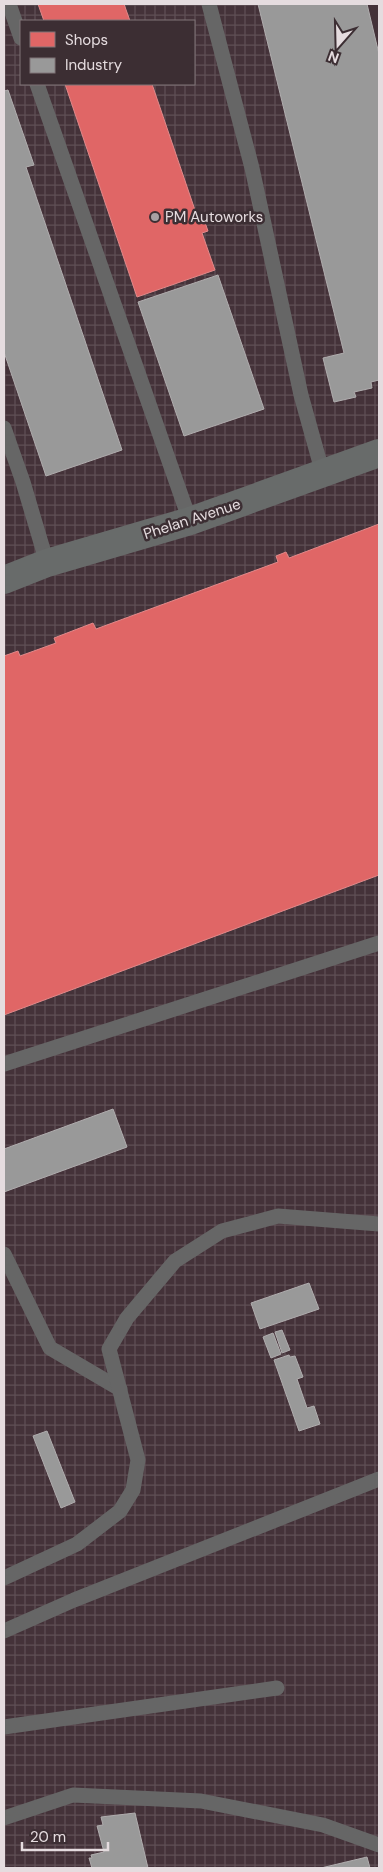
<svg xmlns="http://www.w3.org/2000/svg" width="383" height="1872" font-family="'DM Sans',sans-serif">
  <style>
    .built { fill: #443239 }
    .industrial { fill: url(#industrial-grid); fill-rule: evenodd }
    .shops { fill: #e06666; stroke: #e2898a }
    .industry { fill: #999; stroke: #b0adae }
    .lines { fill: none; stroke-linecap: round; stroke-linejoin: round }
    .lane { stroke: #666; stroke-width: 15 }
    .secondary { stroke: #686b6a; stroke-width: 28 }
    .poi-dot { fill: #a8a0a3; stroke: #3c2e33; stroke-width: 2 }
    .labels { text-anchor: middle; stroke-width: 5; stroke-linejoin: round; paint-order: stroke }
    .poi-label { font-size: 15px; fill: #e5dcdf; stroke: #3c2e33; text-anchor: start }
    .street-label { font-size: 15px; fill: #e5dcdf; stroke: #3c2e33 }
  </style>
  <defs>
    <pattern id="industrial-grid" width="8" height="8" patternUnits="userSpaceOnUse" patternTransform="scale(1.25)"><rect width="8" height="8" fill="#443239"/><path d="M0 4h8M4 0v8" fill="none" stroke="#5f4f55"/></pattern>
  </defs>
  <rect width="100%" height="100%" fill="#383234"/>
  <polygon class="built" points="367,4 379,4 379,54"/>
  <path class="industrial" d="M4,4H367L379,54V1868H4ZM21,21H194V84H21Z"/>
  <g class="shops">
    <polygon points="38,4 124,4 130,21 44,21"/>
    <polygon points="65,84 152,84 197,216 202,214 208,231 202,233 215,270 137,297"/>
    <polygon points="379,524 379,875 4,1015 4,656 18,651 20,656 56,643 54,638 93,623 96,629 278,562 276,556 286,552 289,558"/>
  </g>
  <g class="industry">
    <polygon points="258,4 367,4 379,54 379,380 371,382 372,388 354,392 356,397 334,402 323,358 344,353"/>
    <polygon points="8,90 34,165 26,167 122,450 46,476 4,352 4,91"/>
    <polygon points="218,275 264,409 184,436 138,302"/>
    <polygon points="113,1109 127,1147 4,1192 4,1149"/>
    <polygon points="309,1283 319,1309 260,1329 251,1303"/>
    <polygon points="282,1330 290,1350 282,1353 275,1332"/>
    <polygon points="273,1333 281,1354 271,1358 263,1337"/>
    <polygon points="289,1355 290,1357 295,1356 303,1377 297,1379 307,1408 314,1406 320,1424 299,1431 274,1360"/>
    <polygon points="47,1431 75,1502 61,1508 33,1436"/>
    <polygon points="135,1813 148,1868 92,1868 89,1858 92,1858 91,1855 104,1852 97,1826 103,1825 101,1817"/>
    <polygon points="367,1857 370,1868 321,1868"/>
  </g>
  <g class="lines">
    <g class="lane">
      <polyline points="9,4 21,38"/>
      <polyline points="209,4 252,168 301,395 323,474"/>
      <polyline points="37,84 190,521"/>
      <polyline points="4,428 23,482 47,563"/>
      <polyline points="4,1064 379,943"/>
      <polyline points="4,1254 50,1348 120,1389"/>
      <polyline points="4,1578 77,1544 120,1511 133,1490 138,1460 109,1349 127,1318 175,1261 222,1231 278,1216 379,1224"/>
      <polyline points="4,1631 74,1600 379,1479"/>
      <polyline points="4,1727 277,1688"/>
      <polyline points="4,1818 73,1795 201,1801 323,1825 379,1845"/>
    </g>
    <polyline class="secondary" points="4,580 47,563 190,521 379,453"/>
  </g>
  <circle class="poi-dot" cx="155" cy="217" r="5"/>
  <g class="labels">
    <g class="poi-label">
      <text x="165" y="222">PM Autoworks</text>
    </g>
    <g class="street-label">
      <text transform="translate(192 519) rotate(-18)" y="5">Phelan Avenue</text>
    </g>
  </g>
  <rect width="383" height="1872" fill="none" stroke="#e5dcdf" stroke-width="10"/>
  <rect x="20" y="20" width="175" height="65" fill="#3c2e33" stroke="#807478"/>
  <rect x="30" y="32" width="25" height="15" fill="#e06666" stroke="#807478"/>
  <text x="65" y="45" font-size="15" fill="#e5dcdf">Shops</text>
  <rect x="30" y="58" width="25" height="15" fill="#999999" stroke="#807478"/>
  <text x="65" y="70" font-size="15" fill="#e5dcdf">Industry</text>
  <g transform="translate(338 45) rotate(200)" stroke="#3c2e33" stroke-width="4" paint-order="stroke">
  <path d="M0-4L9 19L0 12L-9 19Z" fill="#e5dcdf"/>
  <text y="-8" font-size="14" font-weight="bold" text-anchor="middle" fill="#e5dcdf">N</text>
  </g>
  <path d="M22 1842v8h86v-8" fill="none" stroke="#e5dcdf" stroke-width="2.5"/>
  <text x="30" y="1842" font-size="15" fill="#e5dcdf" stroke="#3c2e33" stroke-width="4" paint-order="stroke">20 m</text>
</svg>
